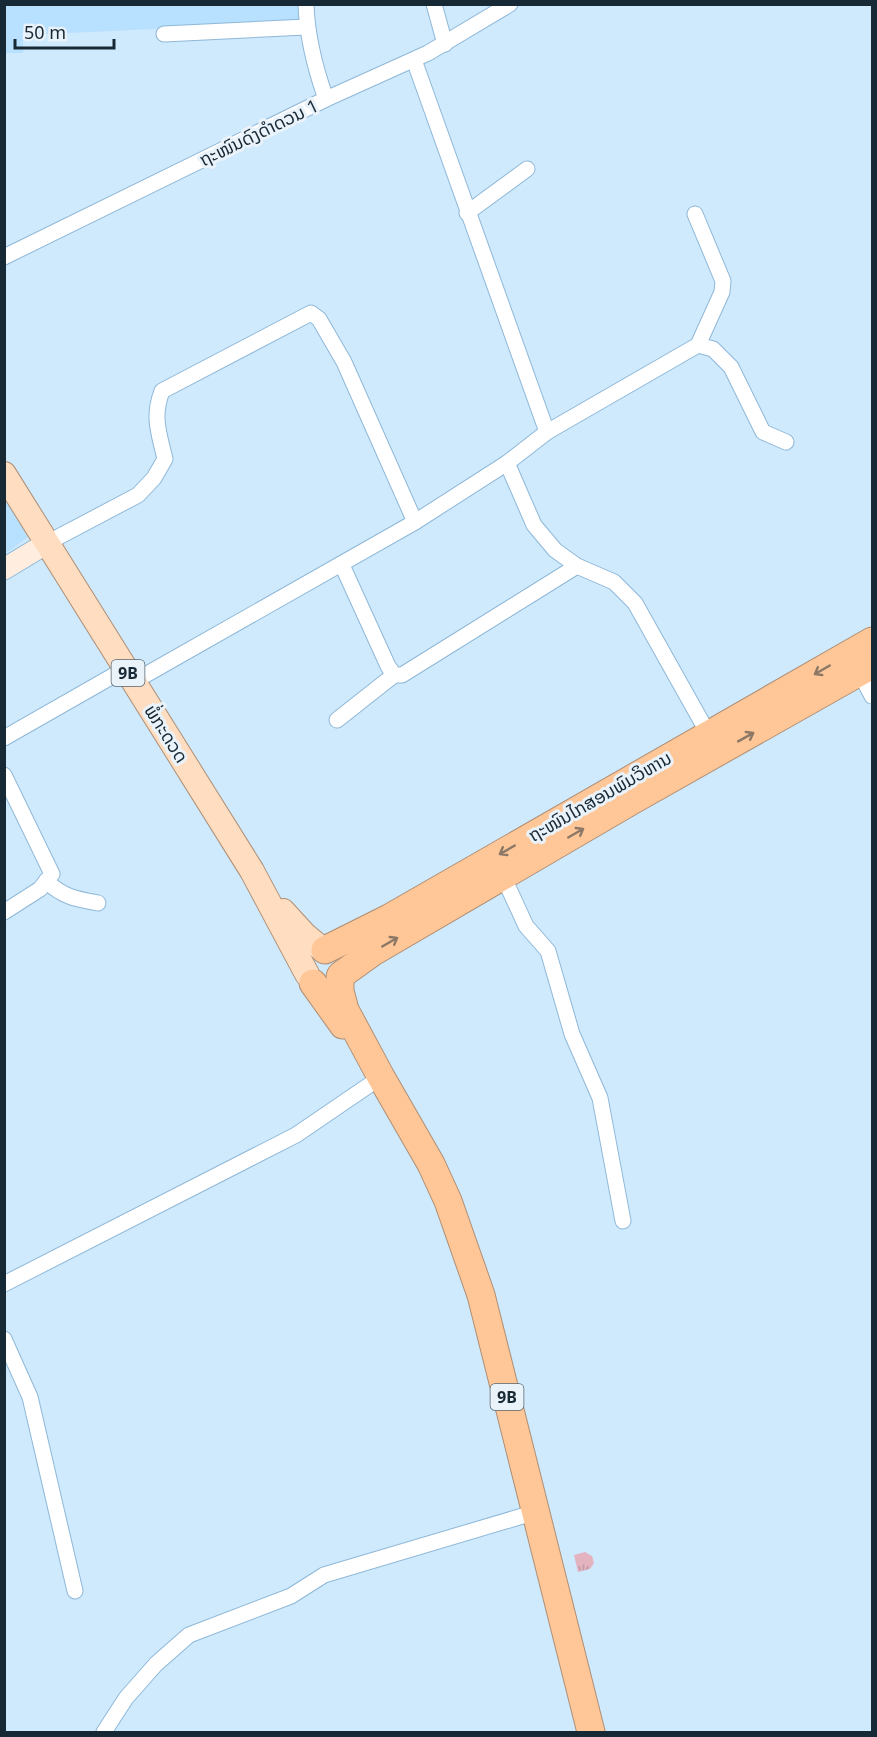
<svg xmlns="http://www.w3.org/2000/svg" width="877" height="1737" font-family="Georgia,'Noto Sans Lao',serif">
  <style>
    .built { fill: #b8e0ff }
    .grass { fill: url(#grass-tufts) }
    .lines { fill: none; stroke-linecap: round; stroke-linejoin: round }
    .street-casing { stroke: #8eb8d8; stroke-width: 17 }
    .secondary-casing { stroke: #8eb8d8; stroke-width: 23 }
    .primary-casing { stroke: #ae8f75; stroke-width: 26 }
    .highway-casing { stroke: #ae8f75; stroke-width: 29 }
    .street { stroke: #fff; stroke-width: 15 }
    .secondary { stroke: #ffeee0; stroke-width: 21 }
    .primary { stroke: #ffddc1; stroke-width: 24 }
    .highway { stroke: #ffc697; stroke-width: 27 }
    .oneway { stroke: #8c7866 }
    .labels { text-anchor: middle; stroke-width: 6; stroke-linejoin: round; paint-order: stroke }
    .shield { fill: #ebf3fa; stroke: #576671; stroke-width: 1.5 }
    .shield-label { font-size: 16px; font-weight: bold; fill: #182936 }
    .street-label { font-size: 18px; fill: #182936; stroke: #ebf3fa }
  </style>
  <defs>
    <pattern id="grass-tufts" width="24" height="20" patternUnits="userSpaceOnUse" patternTransform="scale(1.5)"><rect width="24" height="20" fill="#e3b3c0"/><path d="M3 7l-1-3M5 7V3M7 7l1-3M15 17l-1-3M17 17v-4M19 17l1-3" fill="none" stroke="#c29aa6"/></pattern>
  </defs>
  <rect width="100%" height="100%" fill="#cfe9fd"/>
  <g class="built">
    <polygon points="303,4 302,22 23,35 23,53 5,53 4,5"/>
    <polygon points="4,492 31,535 5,554 4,554"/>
  </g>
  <polygon class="grass" points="585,1552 592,1556 594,1563 590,1569 578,1572 574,1555"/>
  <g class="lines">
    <g class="street-casing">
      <g id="street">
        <path d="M306,4C307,38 315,68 326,99"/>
        <polyline points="434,4 445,44"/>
        <polyline points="164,34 306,27"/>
        <polyline points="414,60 547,432"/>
        <polyline points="467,213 527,169"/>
        <polyline points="4,257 326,99 428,53 510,4"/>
        <polyline points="698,345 713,349 731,367 763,432 786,442"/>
        <polyline points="507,463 534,525 555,550 577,566 614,582 635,603 709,735"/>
        <path d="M47,543L138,495L154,478L165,459C159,433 152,417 162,391L311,313L319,319L344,362L415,522"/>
        <polyline points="342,565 388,666 394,675 402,675 577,566"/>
        <polyline points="860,673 872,696"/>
        <polyline points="133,682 415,522 507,463 547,432 698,345 722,292 723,281 695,214"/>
        <polyline points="337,720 394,675"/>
        <polyline points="4,738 125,669"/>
        <polyline points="4,775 52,874 40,889 4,912"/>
        <polyline points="503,876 526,926 548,951 572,1034 600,1098 623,1221"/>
        <path d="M46,881C63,897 76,899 98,903"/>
        <polyline points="4,1284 296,1135 381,1077"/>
        <polyline points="4,1339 30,1397 75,1591"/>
        <polyline points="104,1732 126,1698 156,1664 189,1635 291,1596 324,1575 536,1512"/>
      </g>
    </g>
    <g class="secondary-casing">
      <polyline id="secondary" points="4,569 47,543"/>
    </g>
    <g class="primary-casing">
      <g id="primary">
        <polyline points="4,474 252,871 307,974"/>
        <polyline points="283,911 305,935 323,950"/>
      </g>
    </g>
    <g class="highway-casing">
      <g id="highway">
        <polyline points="325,950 389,918 872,641"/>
        <polyline points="341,975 373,952 633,800 872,665"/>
        <polyline points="340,977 340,991 345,1010 381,1077 431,1164 448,1201 481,1295 591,1732"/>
        <polyline points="313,983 343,1025"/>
      </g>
    </g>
    <use href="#street" class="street"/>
    <use href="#secondary" class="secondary"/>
    <use href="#primary" class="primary"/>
    <use href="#highway" class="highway"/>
  </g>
  <defs><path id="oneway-shaft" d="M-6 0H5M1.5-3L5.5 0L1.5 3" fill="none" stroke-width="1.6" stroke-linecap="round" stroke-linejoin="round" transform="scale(1.5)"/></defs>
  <g class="oneway">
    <use href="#oneway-shaft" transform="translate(822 670) rotate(150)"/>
    <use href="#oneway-shaft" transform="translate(746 737) rotate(-29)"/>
    <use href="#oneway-shaft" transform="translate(576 833) rotate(-30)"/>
    <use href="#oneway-shaft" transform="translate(507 850) rotate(150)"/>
    <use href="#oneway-shaft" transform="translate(390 942) rotate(-30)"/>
  </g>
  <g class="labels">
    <g class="shield">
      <rect x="111.5" y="660" width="33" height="26" rx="4.5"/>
      <rect x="490.5" y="1384" width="33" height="26" rx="4.5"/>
    </g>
    <g class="shield-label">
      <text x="128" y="679">9B</text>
      <text x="507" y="1403">9B</text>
    </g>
    <g class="street-label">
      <text transform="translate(259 133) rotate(-26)" y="6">ຖະໜົນດົງດຳດວນ 1</text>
      <text transform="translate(166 734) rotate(58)" y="6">ພໍ່ກະດວດ</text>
      <text transform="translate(600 797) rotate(-30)" y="6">ຖະໜົນໄກສອນພົມວິຫານ</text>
    </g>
  </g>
  <rect width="877" height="1737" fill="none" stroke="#182936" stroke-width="12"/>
  <path d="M15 39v9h99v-9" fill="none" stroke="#182936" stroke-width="3"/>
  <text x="24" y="39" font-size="18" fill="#182936" stroke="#ebf3fa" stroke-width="4.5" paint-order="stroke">50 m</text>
</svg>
